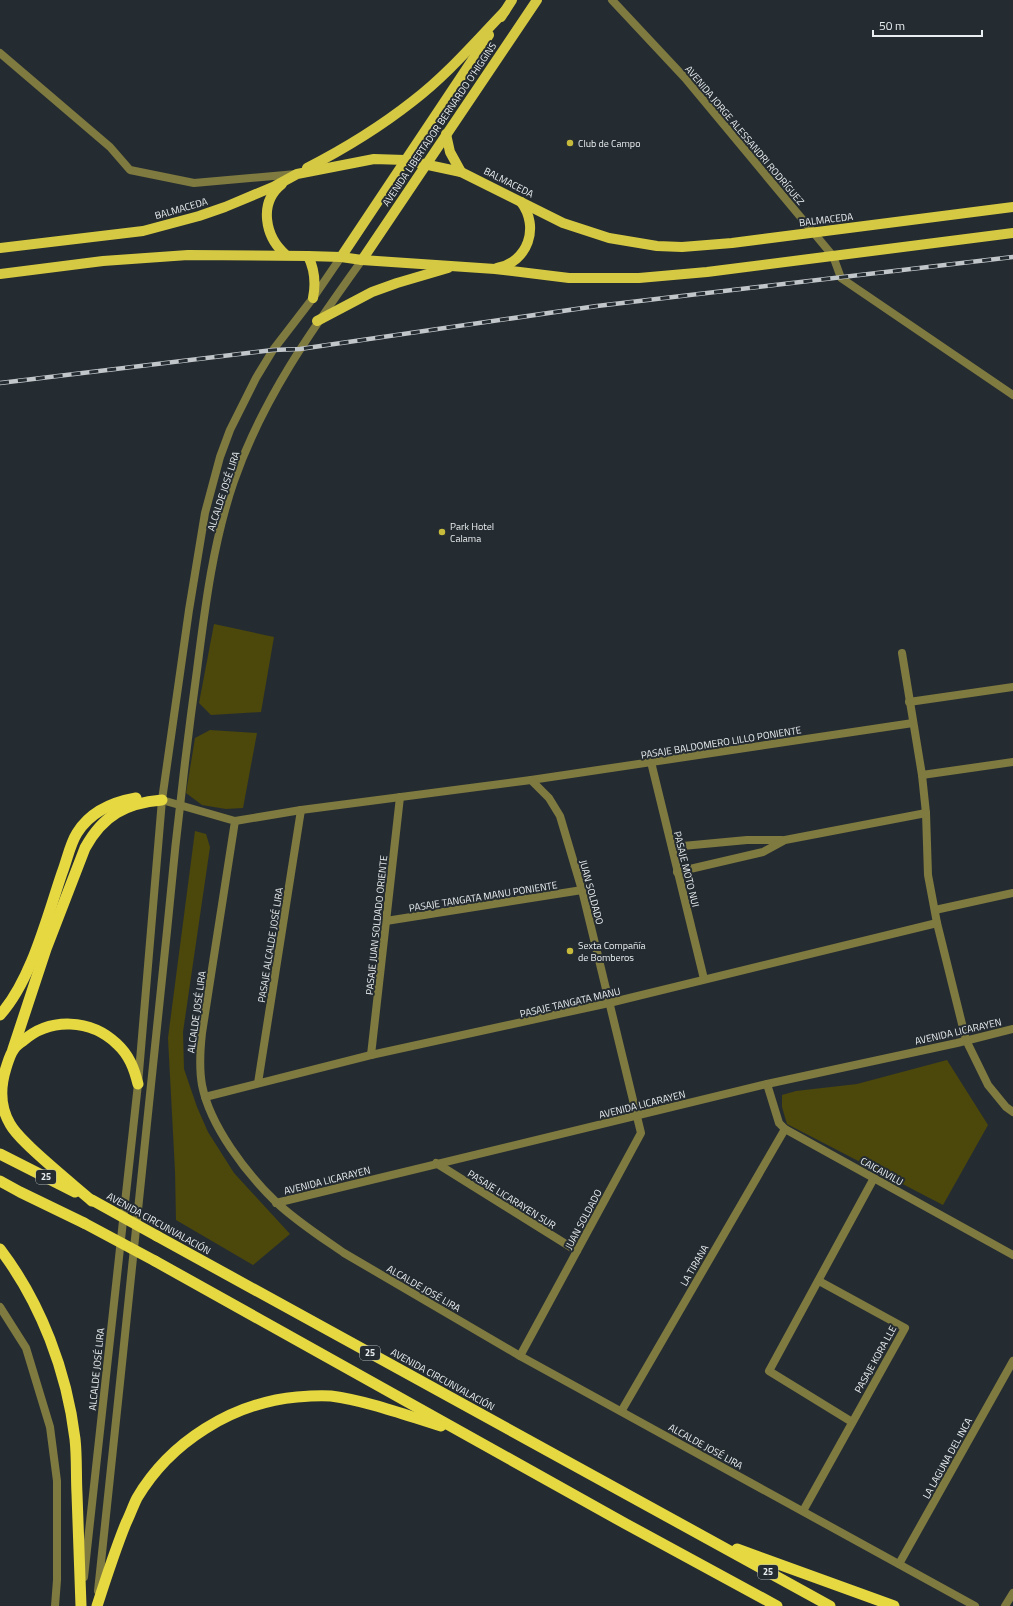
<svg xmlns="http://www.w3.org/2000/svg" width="1013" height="1606" font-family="'Titillium Web',sans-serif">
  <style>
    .green { fill: #4c470b }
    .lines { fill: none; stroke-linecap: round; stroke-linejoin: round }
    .minor { stroke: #7f7a40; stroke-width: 8 }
    .tertiary { stroke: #7f7a40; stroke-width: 8 }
    .primary { stroke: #d5c943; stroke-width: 10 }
    .trunk { stroke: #e6d841; stroke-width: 11 }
    .rail-casing { stroke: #c1c6ca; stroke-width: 4.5 }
    .rail { stroke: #252c31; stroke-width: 3; stroke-dasharray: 9; stroke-linecap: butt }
    .trunk-bridge { stroke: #e6d841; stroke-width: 11 }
    .poi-dot { fill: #c7bb3c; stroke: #252c31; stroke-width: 1.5 }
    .labels { text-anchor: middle; stroke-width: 4; stroke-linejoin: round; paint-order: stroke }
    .shield { fill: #252c31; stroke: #aeb4b7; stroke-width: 1 }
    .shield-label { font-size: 9px; font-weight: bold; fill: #e9eef1 }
    .street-label { font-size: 10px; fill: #e9eef1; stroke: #252c31 }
    .poi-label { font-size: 10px; fill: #e9eef1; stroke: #252c31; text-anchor: start }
  </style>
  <rect width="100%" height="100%" fill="#252c31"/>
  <g class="green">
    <polygon points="214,624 274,637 261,712 211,715 199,703"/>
    <polygon points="210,730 257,733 243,808 226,809 202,805 186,793 195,738"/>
    <polygon points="195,831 206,834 210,847 183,1032 184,1069 197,1107 208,1132 234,1173 290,1234 253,1265 176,1220 175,1171 168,1038"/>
    <polygon points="947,1060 988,1125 943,1205 787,1124 782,1107 782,1095 796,1091 857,1084"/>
  </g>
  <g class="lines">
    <g class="minor">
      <polyline points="0,53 110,147 130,170 194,183 296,174"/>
      <polyline points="902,653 922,775 926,813 928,875 937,923 966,1040 988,1085 1006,1107 1013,1112"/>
      <polyline points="909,702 1013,687"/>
      <polyline points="651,762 704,979"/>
      <polyline points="922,775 1013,762"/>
      <polyline points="531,780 913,723"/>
      <polyline points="235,821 301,810 531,780 549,798 560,816 582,890 641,1133 520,1356"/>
      <polyline points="672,847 747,840 782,840"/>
      <polyline points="677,872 763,852 785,840 926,813"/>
      <polyline points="935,910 1013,893"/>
      <polyline points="386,921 582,890"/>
      <polyline points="371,1055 400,797"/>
      <polyline points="258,1083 301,810"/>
      <polyline points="767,1084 779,1123 785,1129 1013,1255"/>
      <polyline points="205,1097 371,1055 609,1003 937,923"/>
      <polyline points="436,1163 577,1251"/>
      <polyline points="276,1203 767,1084 957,1043 1013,1029"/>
      <polyline points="0,1307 26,1348 50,1427 57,1481 57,1580 55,1606"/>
      <polyline points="622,1410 785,1129"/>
      <polyline points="852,1422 769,1371 874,1178"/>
      <polyline points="803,1511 905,1328 819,1281"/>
      <polyline points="899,1564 1013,1361"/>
      <polyline points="1005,1606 1013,1593"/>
    </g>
    <g class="tertiary">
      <polyline points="612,0 685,78 813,232 833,256 841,278 1013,395"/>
      <path d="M162,800L235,821L202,1033C200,1051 199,1068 202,1085C210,1126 246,1173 276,1202C296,1221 321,1237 344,1253L520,1356L975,1606"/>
      <polyline points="84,1577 138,1084 162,800 189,610 205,513 220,457 230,430 256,378 273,350 313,298 341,257"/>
      <path d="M98,1591C121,1371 145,1151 167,931C175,844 185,757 197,670C205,607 213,542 234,481C263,398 311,331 362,260"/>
    </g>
    <g class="primary">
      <polyline points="501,17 512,0"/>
      <polyline points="446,134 450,152 461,172"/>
      <path d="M307,168C344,149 380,127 413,101C447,75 475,42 505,11"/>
      <path d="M282,184C258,203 265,237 286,255"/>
      <polyline points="0,248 143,231 199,216 225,207 275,186 297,174 374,159 405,160 461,172 563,223 609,238 657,246 682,247 732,243 1013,207"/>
      <path d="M308,256C315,270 316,283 313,298"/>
      <polyline points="341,257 489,35"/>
      <polyline points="362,260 537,0"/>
      <path d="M497,268C528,262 540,227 521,202"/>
      <polyline points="0,274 103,261 188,255 308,256 341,257 362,260 495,269 569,278 639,278 707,272 1013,233"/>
      <polyline points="317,321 372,292 397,283 448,268"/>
    </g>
    <g class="trunk">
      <path d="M0,1015C31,981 47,917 62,873C67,860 70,844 77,833C90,812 113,802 136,798"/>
      <path d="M13,1049L46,949L85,848C103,815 126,803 162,800"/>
      <polyline points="0,1154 75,1192"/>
      <polyline points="0,1181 20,1192 84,1223"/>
      <path d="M92,1201C71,1183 50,1166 30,1147C23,1140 15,1133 10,1124C0,1107 0,1087 6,1068C8,1062 10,1054 14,1049C16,1046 20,1043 23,1041C50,1017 91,1019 117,1044C129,1055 134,1068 138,1084"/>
      <polyline points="157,1236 830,1606"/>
      <path d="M0,1249C41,1303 67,1372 75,1439C77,1457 76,1476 77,1494C78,1531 80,1569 81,1606"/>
      <polyline points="155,1261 626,1524 777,1606"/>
      <polyline points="737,1549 894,1606"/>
      <path d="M97,1606C106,1578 115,1550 126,1523C130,1515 133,1506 137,1498C170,1442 232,1403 297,1397C308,1396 320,1395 331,1396C368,1401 405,1415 441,1426"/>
    </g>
    <g class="rail-casing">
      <polyline id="rail" points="0,383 273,350 300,349 597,306 1013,257"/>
    </g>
    <use href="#rail" class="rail"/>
    <g class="trunk-bridge">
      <polyline points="92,1200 157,1236"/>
      <polyline points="84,1223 155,1261"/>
    </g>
  </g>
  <g class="poi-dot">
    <circle cx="570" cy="143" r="4"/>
    <circle cx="442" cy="532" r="4"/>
    <circle cx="570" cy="951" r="4"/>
  </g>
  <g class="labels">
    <g class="shield">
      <rect x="36" y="1170" width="20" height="14" rx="3"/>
      <rect x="360" y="1346" width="20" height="14" rx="3"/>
      <rect x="758" y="1565" width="20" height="14" rx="3"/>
    </g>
    <g class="shield-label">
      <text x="46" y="1180">25</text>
      <text x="370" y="1356">25</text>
      <text x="768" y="1575">25</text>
    </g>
    <g class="street-label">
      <text transform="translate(439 124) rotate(-56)" y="4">AVENIDA LIBERTADOR BERNARDO O'HIGGINS</text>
      <text transform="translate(745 135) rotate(50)" y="4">AVENIDA JORGE ALESSANDRI RODRÍGUEZ</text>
      <text transform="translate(509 182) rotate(27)" y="4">BALMACEDA</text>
      <text transform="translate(181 208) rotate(-16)" y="4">BALMACEDA</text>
      <text transform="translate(826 219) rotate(-7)" y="4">BALMACEDA</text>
      <text transform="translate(223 491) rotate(-72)" y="4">ALCALDE JOSÉ LIRA</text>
      <text transform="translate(721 742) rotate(-9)" y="4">PASAJE BALDOMERO LILLO PONIENTE</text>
      <text transform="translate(687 869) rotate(76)" y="4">PASAJE MOTO NUI</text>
      <text transform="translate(592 892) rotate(75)" y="4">JUAN SOLDADO</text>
      <text transform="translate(483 896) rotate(-9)" y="4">PASAJE TANGATA MANU PONIENTE</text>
      <text transform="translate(376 925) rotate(-84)" y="4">PASAJE JUAN SOLDADO ORIENTE</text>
      <text transform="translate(270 945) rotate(-81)" y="4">PASAJE ALCALDE JOSÉ LIRA</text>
      <text transform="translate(570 1002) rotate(-13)" y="4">PASAJE TANGATA MANU</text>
      <text transform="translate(196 1012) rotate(-82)" y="4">ALCALDE JOSÉ LIRA</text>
      <text transform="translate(958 1031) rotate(-13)" y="4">AVENIDA LICARAYEN</text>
      <text transform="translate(642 1104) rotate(-14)" y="4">AVENIDA LICARAYEN</text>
      <text transform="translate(882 1171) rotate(29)" y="4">CAICAIVILU</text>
      <text transform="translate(327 1180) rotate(-14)" y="4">AVENIDA LICARAYEN</text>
      <text transform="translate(512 1199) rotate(32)" y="4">PASAJE LICARAYEN SUR</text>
      <text transform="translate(583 1219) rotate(-62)" y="4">JUAN SOLDADO</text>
      <text transform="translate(159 1223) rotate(29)" y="4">AVENIDA CIRCUNVALACIÓN</text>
      <text transform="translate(694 1265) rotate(-60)" y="4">LA TIRANA</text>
      <text transform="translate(424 1288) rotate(30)" y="4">ALCALDE JOSÉ LIRA</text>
      <text transform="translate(875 1359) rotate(-61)" y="4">PASAJE KORA LLE</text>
      <text transform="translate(96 1369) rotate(-84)" y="4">ALCALDE JOSÉ LIRA</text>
      <text transform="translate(443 1379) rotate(29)" y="4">AVENIDA CIRCUNVALACIÓN</text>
      <text transform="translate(706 1446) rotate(29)" y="4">ALCALDE JOSÉ LIRA</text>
      <text transform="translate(947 1458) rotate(-61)" y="4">LA LAGUNA DEL INCA</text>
    </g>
    <g class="poi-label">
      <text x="578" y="147">Club de Campo</text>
      <text x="450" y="530">Park Hotel<tspan x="450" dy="12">Calama</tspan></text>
      <text x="578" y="949">Sexta Compañía<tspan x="578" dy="12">de Bomberos</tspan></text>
    </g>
  </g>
  <path d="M873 30v6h109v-6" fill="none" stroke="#e9eef1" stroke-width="2"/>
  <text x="879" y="30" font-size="12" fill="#e9eef1" stroke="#252c31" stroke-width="3" paint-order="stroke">50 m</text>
</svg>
